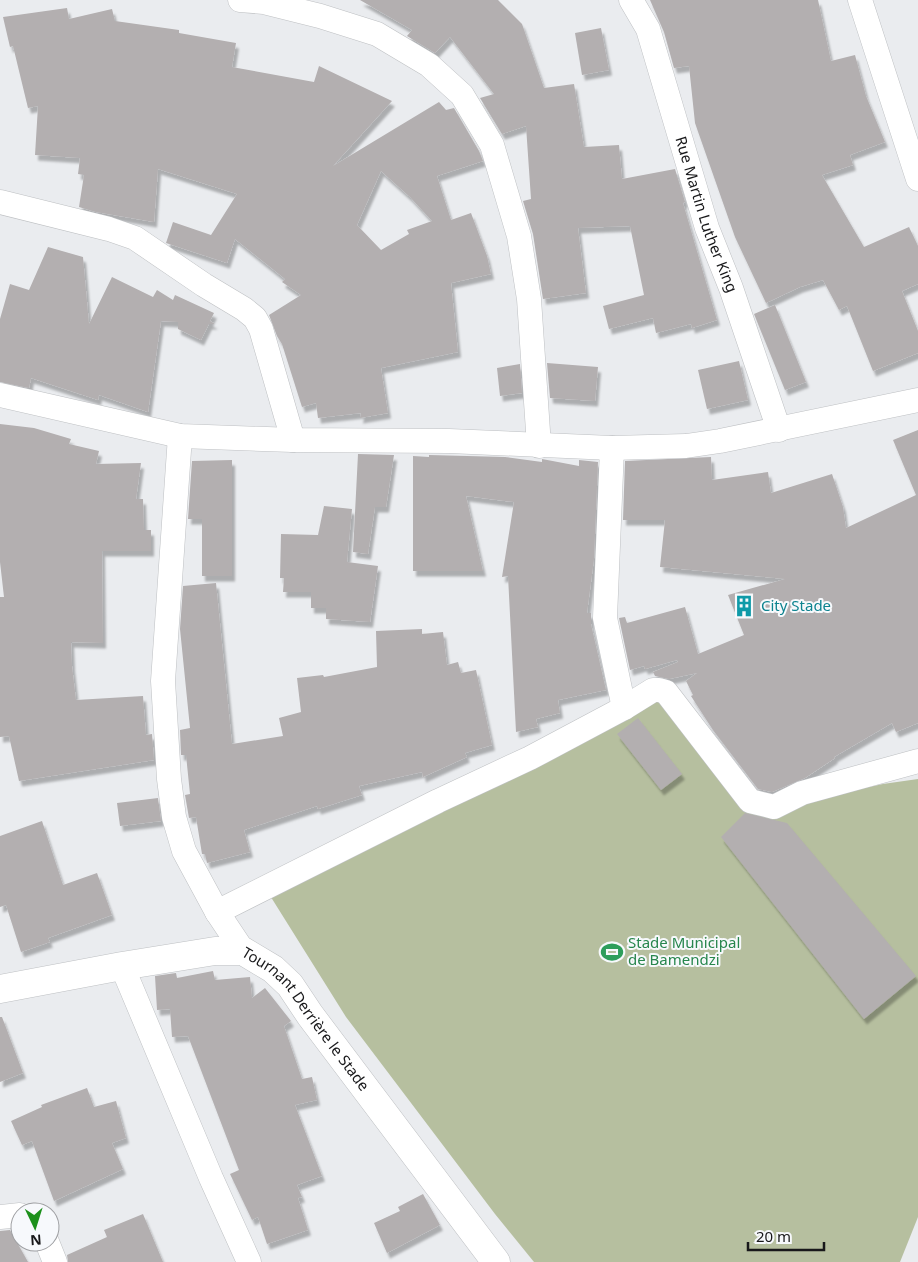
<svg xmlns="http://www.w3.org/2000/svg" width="918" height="1262" font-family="'Noto Sans',sans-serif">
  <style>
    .green { fill: #b6bf9f }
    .building { fill: #b3afb0; fill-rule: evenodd; filter: url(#shadow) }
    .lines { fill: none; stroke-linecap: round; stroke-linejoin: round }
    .minor-casing { stroke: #bec0c3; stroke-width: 25 }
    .tertiary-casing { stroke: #bec0c3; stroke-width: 29 }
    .minor { stroke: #fff; stroke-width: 24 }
    .tertiary { stroke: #fff; stroke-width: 28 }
    .labels { text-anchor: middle; stroke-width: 4; stroke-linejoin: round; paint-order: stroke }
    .street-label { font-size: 15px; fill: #18181a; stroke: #f7f9fc }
    .culture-label { font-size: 15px; fill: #0d838f; stroke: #f7f9fc; text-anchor: start }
    .leisure-label { font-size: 15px; fill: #27864d; stroke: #f7f9fc; text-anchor: start }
  </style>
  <defs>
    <filter id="shadow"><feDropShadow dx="3" dy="5.5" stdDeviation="1" flood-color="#0004"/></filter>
  </defs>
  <rect width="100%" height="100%" fill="#eaecef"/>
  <polygon class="green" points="658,695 740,803 774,807 883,784 918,779 918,1217 900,1262 534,1262 495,1214 346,1017 264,886"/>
  <g class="building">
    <polygon points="360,0 498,0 522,24 544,88 574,84 584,147 619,145 622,179 675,169 685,202 683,203 717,320 692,328 691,324 656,333 653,318 609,329 603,306 644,295 630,226 578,228 586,293 543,299 533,234 523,201 531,199 526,126 502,134 480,98 494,94 450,37 435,53 407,36 412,30"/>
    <polygon points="650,0 818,0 831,61 855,55 866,96 885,142 850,155 853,165 822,175 864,247 909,227 918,246 918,284 902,291 918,331 918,353 873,371 847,306 839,310 823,280 800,287 766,303 735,237 695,123 689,66 674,68 664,32"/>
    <path d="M67,8L69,19L112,9L115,21L179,30V33L236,43L232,67L314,82L319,66L392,101L333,166L439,102L446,110L454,108L479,151L483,161L437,176L451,220L471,213L487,256L491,274L451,283L458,352L381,368L388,413L360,418L361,413L318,418L316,403L302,407L282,344L277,336L269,315L301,295L282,282L285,279L235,239L227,263L166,243L173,222L211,235L237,194L158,169L154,222L96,212L79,207L84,175L78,174L80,158L35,155L38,106L28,108L13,46L10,47L3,17ZM381,171L410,197L432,221L407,230L409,234L381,250L357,225Z"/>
    <polygon points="601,28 609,70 582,75 575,33"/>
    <polygon points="48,247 83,257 89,324 112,277 153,297 157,290 173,300 175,295 214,313 210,321 215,324 209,324 201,340 178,329 178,322 161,321 148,412 99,395 98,400 31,378 29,388 0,382 0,319 10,284 29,290"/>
    <polygon points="775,305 806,382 785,390 754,314"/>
    <polygon points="739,361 748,400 707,409 698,370"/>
    <polygon points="547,363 598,367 595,401 550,398"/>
    <polygon points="520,364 522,393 500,396 497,368"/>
    <polygon points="0,424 34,428 71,439 69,444 99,451 96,464 141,463 136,499 143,499 144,530 151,530 151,551 102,551 103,643 71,642 72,666 76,700 143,696 146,735 152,734 154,760 19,781 9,736 0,737 0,597 4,597 0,562"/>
    <polygon points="918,430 918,723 896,732 892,723 834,757 835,758 805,778 772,792 758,789 713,730 691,696 693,695 686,681 697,673 669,679 655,676 653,672 678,662 677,660 645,669 644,666 630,670 619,618 625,617 627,623 685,607 698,654 744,635 728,595 785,579 660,567 665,520 623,520 625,461 711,457 712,480 768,472 771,493 832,474 843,507 846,528 916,495 893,440"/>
    <polygon points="358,454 394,455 386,507 375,507 368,554 353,552"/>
    <polygon points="429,455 505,457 542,462 542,459 579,466 579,460 598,462 594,559 587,613 591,613 591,624 606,690 558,700 560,713 536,719 538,727 516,732 508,576 502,577 514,502 466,496 483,571 413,571 413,456 429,457"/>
    <polygon points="232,460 232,576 202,576 202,519 188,519 192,461"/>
    <polygon points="324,506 352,509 347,562 378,566 370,622 326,619 326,608 311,608 311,592 283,592 284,578 280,578 281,534 318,535"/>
    <polygon points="216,583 232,744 283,736 279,718 301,712 297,678 323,675 324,677 377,667 376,631 422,629 422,634 443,632 447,665 458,662 461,673 476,670 492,745 465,753 467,757 423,777 422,772 359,786 362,795 318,809 317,806 244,830 250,852 207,863 205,854 202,854 196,817 189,818 185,795 190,794 186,755 181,755 180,730 190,728 180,629 183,586"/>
    <polygon points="638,718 682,774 661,790 617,734"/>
    <polygon points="158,798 161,821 120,826 117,803"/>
    <polygon points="745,813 787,823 916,976 864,1019 721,837"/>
    <polygon points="42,821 63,885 97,873 112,915 48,938 50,942 21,952 6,905 0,907 0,836"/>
    <polygon points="213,971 215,980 250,977 252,998 265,988 291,1021 284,1026 302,1079 312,1077 317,1100 295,1105 322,1176 297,1185 302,1197 298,1198 308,1230 267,1244 258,1217 252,1220 230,1174 239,1170 188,1036 172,1037 170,1009 157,1010 155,976 176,973 177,978"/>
    <polygon points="0,1017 2,1017 23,1073 0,1082"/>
    <polygon points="87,1088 94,1107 116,1101 126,1138 112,1143 123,1169 54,1201 32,1141 22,1145 11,1121 42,1107 41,1105"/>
    <polygon points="423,1194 440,1225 387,1253 374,1223 400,1211 398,1207"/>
    <polygon points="143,1214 163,1262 68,1262 67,1255 107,1237 104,1230"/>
    <polygon points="10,1230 28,1262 0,1262 0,1231"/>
  </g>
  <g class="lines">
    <g class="minor-casing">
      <g id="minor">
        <polyline points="240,0 264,2 320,16 377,34 429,65 462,95 492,145 519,236 529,299 539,446"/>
        <path id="s1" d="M631,0L648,29L707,228L731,288L779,430"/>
        <polyline points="860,0 918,179"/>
        <polyline points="0,202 109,229 135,238 204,285 244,309 255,318 261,329 293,440"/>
        <polyline points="0,395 180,436 293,440 449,441 612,448 686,446 720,441 918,400"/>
        <polyline points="180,436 163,681 169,779 174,817 184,851 217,912 243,951"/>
        <polyline points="612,448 605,618 624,708"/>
        <polyline points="217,912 438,801 530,758 624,708 653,690 659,690 666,692 750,801 774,807 802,793 918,761"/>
        <polyline points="122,966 211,1178 249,1262"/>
        <polyline points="0,1217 20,1215"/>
        <polyline points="47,1242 55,1262"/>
      </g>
    </g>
    <g class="tertiary-casing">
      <g id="tertiary">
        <path id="s2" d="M0,989L122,966L215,951H243L273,969L290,985L310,1015L496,1262"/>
      </g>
    </g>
    <use href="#minor" class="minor"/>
    <use href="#tertiary" class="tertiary"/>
  </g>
  <defs>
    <g id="building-bare" transform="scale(1.725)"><path d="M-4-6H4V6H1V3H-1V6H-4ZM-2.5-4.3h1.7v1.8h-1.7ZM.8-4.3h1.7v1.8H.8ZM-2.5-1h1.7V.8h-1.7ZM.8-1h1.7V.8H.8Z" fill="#0f9aa8" stroke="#f7f9fc" stroke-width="2.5" paint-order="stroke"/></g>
    <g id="stadium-bare" transform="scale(1.725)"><path d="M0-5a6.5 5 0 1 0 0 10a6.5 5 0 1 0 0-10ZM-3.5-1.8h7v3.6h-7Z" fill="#2e9e5b" stroke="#f7f9fc" stroke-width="2.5" paint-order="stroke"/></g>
  </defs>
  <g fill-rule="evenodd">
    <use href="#building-bare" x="744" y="606"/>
    <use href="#stadium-bare" x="612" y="952"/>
  </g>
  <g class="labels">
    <g class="street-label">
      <text dy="5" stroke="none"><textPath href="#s1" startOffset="228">Rue Martin Luther King</textPath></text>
      <text dy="5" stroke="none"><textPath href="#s2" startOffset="340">Tournant Derrière le Stade</textPath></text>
    </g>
    <g class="culture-label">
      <text x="761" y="611">City Stade</text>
    </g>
    <g class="leisure-label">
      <text x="628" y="948">Stade Municipal<tspan x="628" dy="17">de Bamendzi</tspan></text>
    </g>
  </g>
  <g transform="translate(35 1227) rotate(176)"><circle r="24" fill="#f7f9fc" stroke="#9e9fa2"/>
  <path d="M0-4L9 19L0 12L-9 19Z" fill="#1c901b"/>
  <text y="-8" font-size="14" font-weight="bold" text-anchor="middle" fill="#18181a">N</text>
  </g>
  <path d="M748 1242v8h76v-8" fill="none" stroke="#18181a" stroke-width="2.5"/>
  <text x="756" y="1242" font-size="15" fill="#18181a" stroke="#f7f9fc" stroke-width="4" paint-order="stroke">20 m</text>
</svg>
